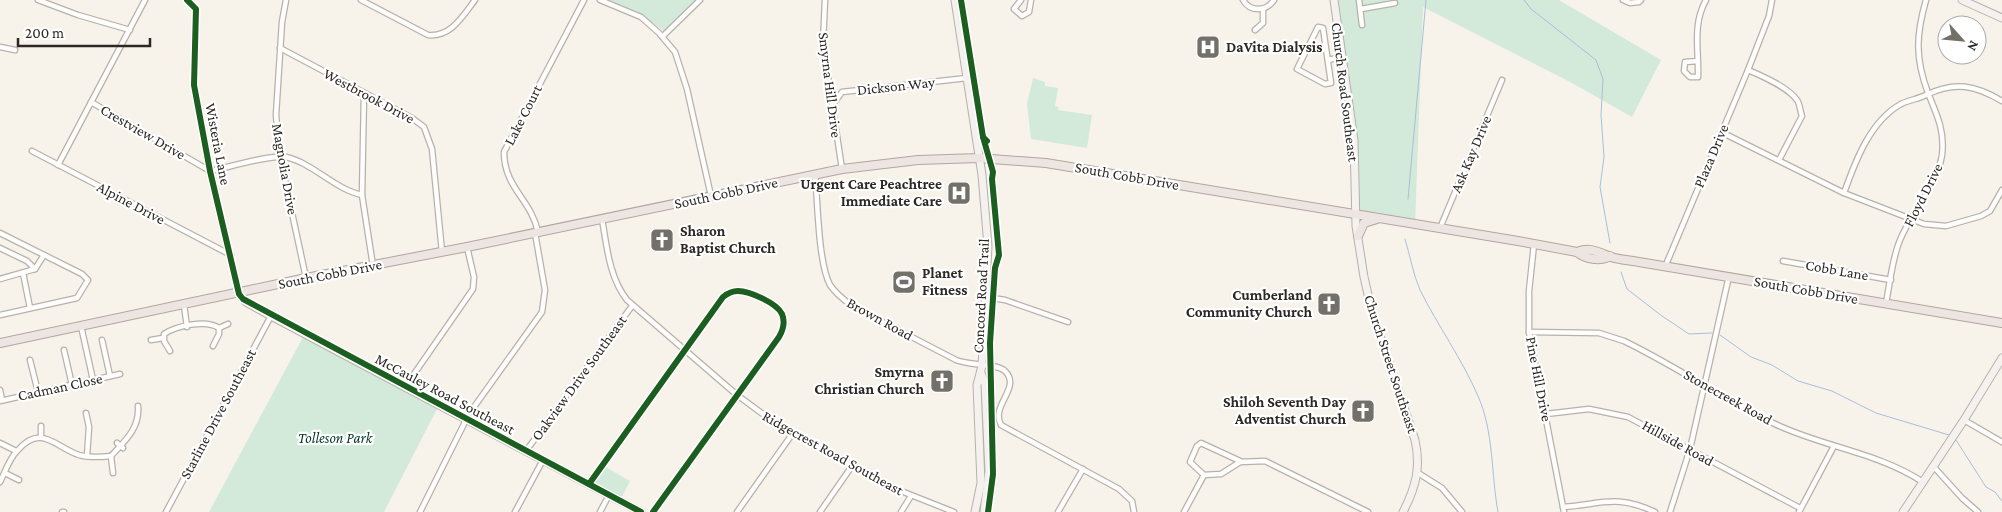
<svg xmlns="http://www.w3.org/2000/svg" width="2002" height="512" font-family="'Crimson Pro',serif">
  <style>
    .green { fill: #d3eada }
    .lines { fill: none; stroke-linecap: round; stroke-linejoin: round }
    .stream { stroke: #a9beda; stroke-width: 1 }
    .street-casing { stroke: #b6b2ab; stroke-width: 7 }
    .secondary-casing { stroke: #b6b2ab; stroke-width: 9 }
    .primary-casing { stroke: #b3a59f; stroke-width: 10 }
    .street { stroke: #fefdfc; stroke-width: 4.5 }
    .secondary { stroke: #f5f1ef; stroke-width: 7 }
    .primary { stroke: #ece5e2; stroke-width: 8 }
    .cycleway-casing { stroke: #fff; stroke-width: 9 }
    .cycleway { stroke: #1b5e20; stroke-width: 6 }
    .labels { text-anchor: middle; stroke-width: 4.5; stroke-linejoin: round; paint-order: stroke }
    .poi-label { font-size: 15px; font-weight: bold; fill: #2c2924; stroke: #fff; text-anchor: end }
    .street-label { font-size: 15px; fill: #2c2924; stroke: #fff }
    .park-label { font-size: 15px; font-style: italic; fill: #033725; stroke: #fff }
  </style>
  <rect width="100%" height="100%" fill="#f7f3ea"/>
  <g class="green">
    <polygon points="607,0 697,0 664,31 638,12"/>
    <polygon points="1335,0 1559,0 1661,60 1632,117 1570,82 1423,7 1415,226 1355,218 1350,165 1351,127"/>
    <polygon points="1033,78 1045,82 1045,86 1058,88 1055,106 1059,107 1058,110 1092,115 1087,148 1031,139 1027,104"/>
    <polygon points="303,337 438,407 384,512 209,512"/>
    <polygon points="604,466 630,481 621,499 593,484"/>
  </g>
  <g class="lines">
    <g class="stream">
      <polyline points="1524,0 1531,9 1596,60 1603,79 1601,115 1604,157 1600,187 1610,243"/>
      <polyline points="1408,199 1426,0"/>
      <path d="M1405,239C1410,255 1413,274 1420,290C1438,326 1462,359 1478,396C1494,432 1491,474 1498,512"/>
      <polyline points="1621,272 1627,289 1662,316 1689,334 1712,333"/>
      <polyline points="1720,335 1751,357 1772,365 1798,381 1832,391 1876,413 1949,435"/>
      <polyline points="1956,440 1986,487 1995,492 2002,501"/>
    </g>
    <g class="street-casing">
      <g id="street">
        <polyline points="38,0 78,15 130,30"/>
        <polyline points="187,0 196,9 194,85 210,171 239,292"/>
        <polyline points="286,0 282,22 276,115 280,157 306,278"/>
        <path d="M361,0L428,35C451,37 462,17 475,0"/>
        <polyline points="600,0 641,17 659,33 675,52 687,89 711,196"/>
        <polyline points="825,0 823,43 842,169"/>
        <polyline points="1021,0 1014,9 1022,16 1029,12 1031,0"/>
        <path d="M1243,0C1250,12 1266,12 1274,0"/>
        <polyline points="1359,0 1362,25"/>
        <polyline points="1623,0 1630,3 1639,2 1641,0"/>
        <polyline points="1361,9 1395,3"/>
        <polygon points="1318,27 1323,28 1331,83 1325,84 1297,69"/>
        <polyline points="1255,30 1263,23 1263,9"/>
        <polyline points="663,36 700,0"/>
        <polyline points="0,47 15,50"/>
        <polyline points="280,48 412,118 424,127 432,149 442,252"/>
        <polyline points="1328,60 1342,57"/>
        <path d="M1698,61L1685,62L1684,71L1690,77H1698C1699,50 1692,25 1706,0"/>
        <path d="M1748,70C1762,76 1788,87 1797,100C1800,104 1800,111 1802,116L1779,160"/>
        <polyline points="364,94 362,195 373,266"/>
        <path d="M91,102L210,171C226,168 272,154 286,157C313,163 334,189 362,195"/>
        <polyline points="832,106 842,92 967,78"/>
        <polyline points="1721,132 1844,193 1924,224 1946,226 1981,216 1990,211 2002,190"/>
        <polyline points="32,151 231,255"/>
        <polyline points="58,165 145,0"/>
        <path d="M815,175C818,203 818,262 830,285C836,294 844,300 852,306L956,360C970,366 997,363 1005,371C1022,388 990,405 1001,425L1119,489L1132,501L1134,512"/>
        <path d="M1844,193C1855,162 1870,121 1901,104C1909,100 1918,99 1926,95C1955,81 1975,85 2002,101"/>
        <path d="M602,219C607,247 609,277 627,300L737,395L771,420L896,489L954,512"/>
        <polyline points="1440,228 1502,80"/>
        <path d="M538,232C531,199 504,188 504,152L584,0"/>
        <polyline points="1534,244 1529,291 1529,332 1564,512"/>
        <polyline points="0,248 27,261 35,269"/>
        <polyline points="1783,261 1891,280"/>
        <polyline points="1665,267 1748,70 1769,16 1772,0"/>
        <polyline points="23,273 30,308"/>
        <polyline points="0,279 35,269 44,255"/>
        <polyline points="986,297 1005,300 1068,322"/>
        <path d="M1886,303C1890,283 1892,259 1900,240C1912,211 1937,187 1942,155C1945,131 1937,115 1928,93C1915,58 1916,35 1926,0"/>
        <polyline points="184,305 187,327"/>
        <polyline points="0,315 77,298 88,280 82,274 0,233"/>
        <polyline points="81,326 93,380"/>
        <polyline points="219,328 228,324"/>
        <path d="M1529,332L1599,333L1624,341C1676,366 1723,399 1775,424C1823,447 1877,452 1923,482"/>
        <polyline points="102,340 110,376"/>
        <polyline points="151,340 163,338"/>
        <polyline points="64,350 72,385"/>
        <path d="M170,351L164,341V334C176,326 206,319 219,328V334L213,346"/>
        <polyline points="30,360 38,392"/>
        <polyline points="405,387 473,289 474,277 467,247"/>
        <polyline points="0,390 2,400"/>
        <polyline points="0,401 120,374"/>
        <polyline points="86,413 89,427 87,456"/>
        <polyline points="1546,414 1589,409 1628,417 1800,508"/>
        <polyline points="1964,420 2002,442"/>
        <polyline points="41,426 41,437"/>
        <polyline points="0,443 16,451"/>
        <polyline points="117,443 123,448"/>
        <polygon points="1201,443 1240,461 1240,462 1221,474 1204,475 1190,462 1197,446"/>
        <polyline points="526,451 632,306"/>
        <polyline points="111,456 113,473"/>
        <polyline points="1240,462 1265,461 1368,512"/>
        <polyline points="1933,466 1962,498 1978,512"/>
        <polyline points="5,473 19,480"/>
        <polyline points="1418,473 1442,488 1462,512"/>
        <path d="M0,482C5,472 9,459 17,451C41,423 55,447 79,455C89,458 101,457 111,456C125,441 140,428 138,406"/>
        <path d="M589,484L723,297C728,293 732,291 738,291C749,291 777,303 782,314C785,321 783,330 779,337L653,512"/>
        <path d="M1563,507C1603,504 1616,494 1655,512"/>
        <polyline points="62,512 64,512"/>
        <polyline points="166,512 271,316"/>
        <polyline points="420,512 469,414 542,312 545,290 535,233"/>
        <polyline points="515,512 543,460"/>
        <polyline points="600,512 609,495"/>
        <polyline points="737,512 793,433"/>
        <polyline points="820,512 852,466"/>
        <polyline points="901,512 911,496"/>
        <polyline points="1058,512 1083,469"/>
        <polyline points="1184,512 1204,475"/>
        <polyline points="1670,512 1690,449 1729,276"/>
        <polyline points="1799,512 1834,446"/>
      </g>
    </g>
    <g class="secondary-casing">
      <g id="secondary">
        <polyline points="955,0 982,175 988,246 982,366 977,385 981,483 975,512"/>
        <path d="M1334,0L1354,140L1356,226L1364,277L1372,312L1415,440C1421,467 1416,487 1403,512"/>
        <polyline points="1962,0 2002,18"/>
        <polyline points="239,294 246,302 271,316 641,512"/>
        <polyline points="981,373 985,384 989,471 984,512"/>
        <polyline points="1903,512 1964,420 2002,358"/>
      </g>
    </g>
    <g class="primary-casing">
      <g id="primary">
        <polyline points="1358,236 1364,223 1377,219"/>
        <path d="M1577,252C1589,246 1600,253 1611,257C1620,260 1630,260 1639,262L2002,323"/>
        <path d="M0,343L306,278L467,247L842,169L918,160L979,158L1046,163L1518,241L1577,252C1585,259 1600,262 1610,256"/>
      </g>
    </g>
    <use href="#street" class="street"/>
    <use href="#secondary" class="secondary"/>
    <use href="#primary" class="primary"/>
    <g class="cycleway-casing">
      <g id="cycleway">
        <polyline points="187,0 196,9 194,85 210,171 239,294 243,299 641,512"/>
        <polyline points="961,0 983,137 987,141"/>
        <polyline points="983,137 993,172 992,179 999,255 995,268 990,343 993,474 988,512"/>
        <path d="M589,484L723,297C728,293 732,291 738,291C749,291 777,303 782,314C785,321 783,330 779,337L653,512"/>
      </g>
    </g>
    <use href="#cycleway" class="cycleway"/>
  </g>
  <defs>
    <g id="hospital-square" transform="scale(1.25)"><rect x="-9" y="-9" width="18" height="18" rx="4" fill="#737069" stroke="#fff"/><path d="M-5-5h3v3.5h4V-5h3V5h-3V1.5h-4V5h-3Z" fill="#fff"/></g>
    <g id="church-square" transform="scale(1.25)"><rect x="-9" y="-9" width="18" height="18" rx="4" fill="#737069" stroke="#fff"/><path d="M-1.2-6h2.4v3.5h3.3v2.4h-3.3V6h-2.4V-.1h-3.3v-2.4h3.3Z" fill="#fff"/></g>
    <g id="stadium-square" transform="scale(1.25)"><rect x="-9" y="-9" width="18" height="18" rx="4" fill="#737069" stroke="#fff"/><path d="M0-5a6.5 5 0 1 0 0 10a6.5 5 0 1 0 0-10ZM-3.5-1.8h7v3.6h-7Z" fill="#fff"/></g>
  </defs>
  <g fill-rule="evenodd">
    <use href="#hospital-square" x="1208" y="47"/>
    <use href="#hospital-square" x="959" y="193"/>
    <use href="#church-square" x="662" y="240"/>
    <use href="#stadium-square" x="904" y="282"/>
    <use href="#church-square" x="1329" y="304"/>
    <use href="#church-square" x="942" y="381"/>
    <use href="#church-square" x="1363" y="411"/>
  </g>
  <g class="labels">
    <g class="poi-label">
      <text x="1226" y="52" text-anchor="start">DaVita Dialysis</text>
      <text x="942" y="189">Urgent Care Peachtree<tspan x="942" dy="17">Immediate Care</tspan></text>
      <text x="680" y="236" text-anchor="start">Sharon<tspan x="680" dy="17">Baptist Church</tspan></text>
      <text x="922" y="278" text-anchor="start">Planet<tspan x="922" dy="17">Fitness</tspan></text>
      <text x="1312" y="300">Cumberland<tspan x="1312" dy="17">Community Church</tspan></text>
      <text x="924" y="377">Smyrna<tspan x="924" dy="17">Christian Church</tspan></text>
      <text x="1346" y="407">Shiloh Seventh Day<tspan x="1346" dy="17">Adventist Church</tspan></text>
    </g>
    <g class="street-label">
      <text transform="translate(830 85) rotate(83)" y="5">Smyrna Hill Drive</text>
      <text transform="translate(896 86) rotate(-6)" y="5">Dickson Way</text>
      <text transform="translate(1345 92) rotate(83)" y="5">Church Road Southeast</text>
      <text transform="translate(369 96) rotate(28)" y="5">Westbrook Drive</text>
      <text transform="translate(523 115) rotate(-63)" y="5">Lake Court</text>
      <text transform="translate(143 132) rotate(30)" y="5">Crestview Drive</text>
      <text transform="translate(218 144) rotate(79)" y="5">Wisteria Lane</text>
      <text transform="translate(1471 154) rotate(-67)" y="5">Ask Kay Drive</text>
      <text transform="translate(1711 156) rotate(-67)" y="5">Plaza Drive</text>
      <text transform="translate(285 169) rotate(80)" y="5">Magnolia Drive</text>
      <text transform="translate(1127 176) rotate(10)" y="5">South Cobb Drive</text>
      <text transform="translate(726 193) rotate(-12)" y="5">South Cobb Drive</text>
      <text transform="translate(1923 195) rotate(-63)" y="5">Floyd Drive</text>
      <text transform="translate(131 203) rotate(28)" y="5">Alpine Drive</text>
      <text transform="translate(1837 270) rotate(10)" y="5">Cobb Lane</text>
      <text transform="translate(330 274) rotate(-11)" y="5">South Cobb Drive</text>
      <text transform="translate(1806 290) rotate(10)" y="5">South Cobb Drive</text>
      <text transform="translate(981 296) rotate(-87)" y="5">Concord Road Trail</text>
      <text transform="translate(880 319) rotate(29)" y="5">Brown Road</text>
      <text transform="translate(1391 364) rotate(72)" y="5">Church Street Southeast</text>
      <text transform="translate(579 378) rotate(-54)" y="5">Oakview Drive Southeast</text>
      <text transform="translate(1539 379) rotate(79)" y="5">Pine Hill Drive</text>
      <text transform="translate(60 387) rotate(-12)" y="5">Cadman Close</text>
      <text transform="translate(445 394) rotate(28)" y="5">McCauley Road Southeast</text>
      <text transform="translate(1728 397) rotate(29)" y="5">Stonecreek Road</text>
      <text transform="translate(218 414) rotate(-62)" y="5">Starline Drive Southeast</text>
      <text transform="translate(1678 443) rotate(29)" y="5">Hillside Road</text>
      <text transform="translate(833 453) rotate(29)" y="5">Ridgecrest Road Southeast</text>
    </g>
    <g class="park-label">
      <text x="335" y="443">Tolleson Park</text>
    </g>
  </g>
  <g transform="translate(1962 40) rotate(117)"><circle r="24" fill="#ffffff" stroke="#aba9a7"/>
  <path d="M0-4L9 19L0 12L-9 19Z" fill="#737069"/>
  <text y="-8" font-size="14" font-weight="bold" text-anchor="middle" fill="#2c2924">N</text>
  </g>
  <path d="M18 38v8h132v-8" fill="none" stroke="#2c2924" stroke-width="2.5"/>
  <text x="25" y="38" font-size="15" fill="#2c2924" stroke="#ffffff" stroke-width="4" paint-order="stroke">200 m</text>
</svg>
